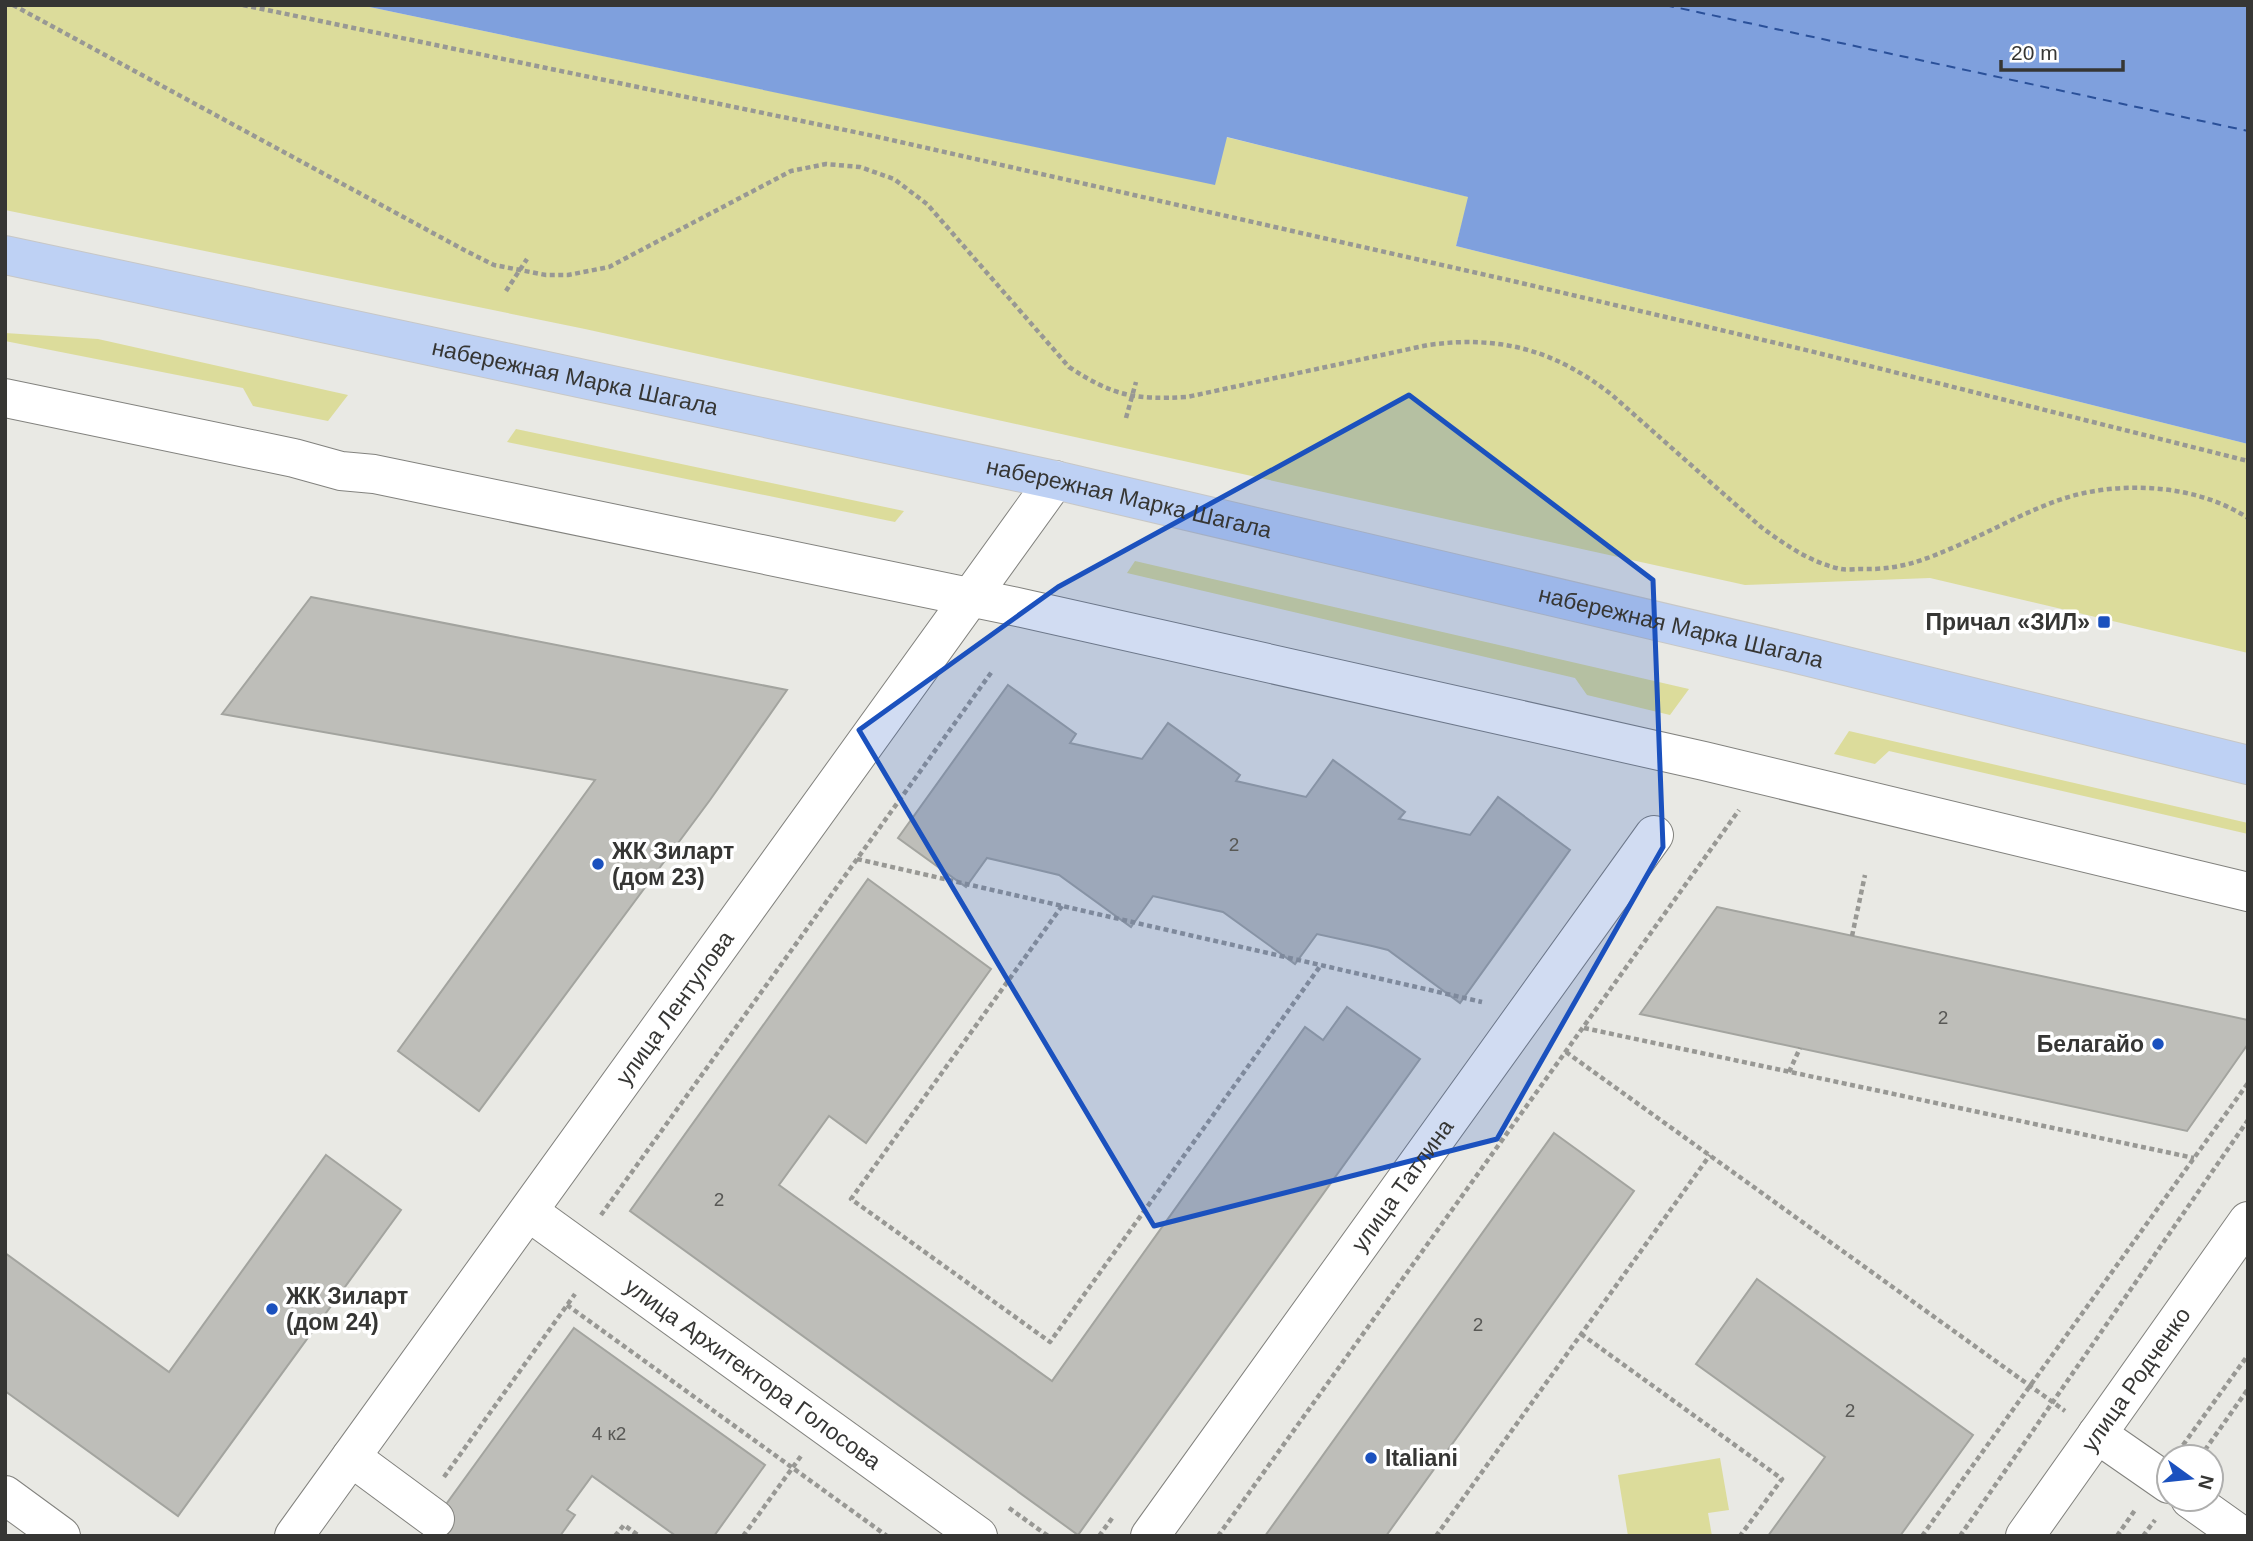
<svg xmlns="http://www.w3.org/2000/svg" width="2253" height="1541" font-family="Arial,sans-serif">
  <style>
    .green { fill: #dcdc9b }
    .water { fill: #7fa0dd }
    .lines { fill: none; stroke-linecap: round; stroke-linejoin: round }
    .ferry { stroke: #2a5099; stroke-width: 2; stroke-dasharray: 9 7; stroke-linecap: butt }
    .building { fill: #bebeb9; stroke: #a3a49f; stroke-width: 2 }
    .minor-casing { stroke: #82827e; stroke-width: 40 }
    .major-casing { stroke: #c7c7c6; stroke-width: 40 }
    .path { stroke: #989894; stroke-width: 4.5; stroke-dasharray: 5 3.5; stroke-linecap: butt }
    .minor { stroke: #fff; stroke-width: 38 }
    .major { stroke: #bed1f4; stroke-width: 38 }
    .marked { fill: #1b51be; fill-opacity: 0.2; stroke: #1b51be; stroke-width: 5; stroke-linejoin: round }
    .poi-dot { fill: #1b51be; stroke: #fff; stroke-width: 2.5 }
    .labels { text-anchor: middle; stroke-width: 7; stroke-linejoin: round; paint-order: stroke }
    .number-label { font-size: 19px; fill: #585855 }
    .street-label { font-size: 23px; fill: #363634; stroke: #fff }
    .poi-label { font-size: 23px; font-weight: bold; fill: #363634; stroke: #fff; text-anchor: start }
  </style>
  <rect width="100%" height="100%" fill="#e9e9e4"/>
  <g class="green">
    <polygon points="5,5 360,5 1214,184 1226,137 1469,197 1456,246 2248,444 2248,653 1930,578 1745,585 585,329 5,210"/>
    <polygon points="5,333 98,339 348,395 328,421 253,406 243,388 5,341"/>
    <polygon points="516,429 904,511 895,522 507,442"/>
    <polygon points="1135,561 1689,689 1670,715 1587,695 1575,678 1127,573"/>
    <polygon points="1849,731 2248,823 2248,834 1889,751 1875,764 1834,754"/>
    <polygon points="1720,1458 1729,1510 1708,1513 1712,1536 1628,1536 1618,1475"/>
  </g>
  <polygon class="water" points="360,5 2248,5 2248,444 1456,246 1468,197 1227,137 1215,185"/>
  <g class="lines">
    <polyline class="ferry" points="1665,5 2248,131"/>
  </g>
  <g class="building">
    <polygon points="311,597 787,690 710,800 479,1111 398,1051 595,780 222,714"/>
    <polygon points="1008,685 1076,734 1070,743 1142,759 1168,723 1240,775 1236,781 1306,797 1333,760 1405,812 1399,819 1470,835 1498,797 1570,850 1460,1003 1388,950 1372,946 1317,934 1295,964 1223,912 1153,896 1131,927 1059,875 987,858 966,887 898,838"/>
    <polygon points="868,879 991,969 866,1143 829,1116 779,1185 1052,1381 1305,1027 1323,1040 1347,1007 1420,1059 1078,1535 630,1211"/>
    <polygon points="1717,907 2248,1020 2248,1044 2187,1131 1640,1014"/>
    <polygon points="1554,1133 1634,1191 1386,1536 1265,1536"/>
    <polygon points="326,1155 401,1210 178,1516 5,1391 5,1253 169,1372"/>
    <polygon points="1757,1279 1973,1435 1900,1536 1768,1536 1825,1457 1696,1364"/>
    <polygon points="574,1328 765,1465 714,1536 676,1536 592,1476 567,1510 575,1515 560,1536 423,1536"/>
  </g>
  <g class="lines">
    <g class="minor-casing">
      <g id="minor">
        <polyline points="5,398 294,458 341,471 374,474 1022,608 1704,761 2248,892"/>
        <path id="s1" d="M529,1212L978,1536"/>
        <polyline points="2097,1434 2169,1484"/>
        <polyline points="351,1457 435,1519"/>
        <polyline points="5,1495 61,1536"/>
        <polyline points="2190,1499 2242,1536"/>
        <path id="s2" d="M294,1536L1055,480"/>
        <path id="s3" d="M1150,1536L1654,835"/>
        <path id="s4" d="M2025,1536L2248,1221"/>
      </g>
    </g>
    <g class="major-casing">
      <g id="major">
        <path id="s5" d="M5,255L1055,480L1789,652L2248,765"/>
      </g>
    </g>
    <g class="path">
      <path d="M13,5L466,251L494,265L546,275H568L609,267L791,171L826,164L860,167L894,179L927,204L1069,367C1113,396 1135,400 1187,397L1428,345C1500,335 1555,350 1612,395L1761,527C1784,544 1811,563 1841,569C1847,570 1855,569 1862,569C1900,570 1925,560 1959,545C1993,530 2027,511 2062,499C2120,480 2196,484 2248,518"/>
      <polyline points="243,5 874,136 1517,282 1810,351 2248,461"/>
      <polyline points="506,291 527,259"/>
      <polyline points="1126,418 1136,382"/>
      <polyline points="857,859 1482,1002"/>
      <polyline points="1062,906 851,1199 1050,1342 1321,965"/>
      <polyline points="1852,936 1865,875"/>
      <polyline points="1584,1028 2194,1158"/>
      <polyline points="1566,1052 2065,1411"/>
      <polyline points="1789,1072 1800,1048"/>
      <polyline points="601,1215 993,670"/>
      <polyline points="567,1305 887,1536"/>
      <polyline points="1581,1334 1782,1479 1740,1536"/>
      <polyline points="2183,1445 2248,1355"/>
      <polyline points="2200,1457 2248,1389"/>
      <polyline points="444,1477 575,1294"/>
      <polyline points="1009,1508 1048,1536"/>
      <polyline points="615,1536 624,1525 639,1536"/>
      <polyline points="743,1536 801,1456"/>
      <polyline points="1099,1536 1113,1517"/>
      <polyline points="1218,1536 1739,810"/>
      <polyline points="1436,1536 1710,1155"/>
      <polyline points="1922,1536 2248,1083"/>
      <polyline points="1960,1536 2248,1120"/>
      <polyline points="2117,1536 2135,1510"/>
      <polyline points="2143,1536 2155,1520"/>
    </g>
    <use href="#minor" class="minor"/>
    <use href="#major" class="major"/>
  </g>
  <path class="marked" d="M1409,395L1653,580L1663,847L1497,1139L1154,1226L859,730L1058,587Z"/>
  <g class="poi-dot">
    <rect x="2097" y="615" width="14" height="14" rx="3.5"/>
    <circle cx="598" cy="864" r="7"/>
    <circle cx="2158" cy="1044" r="7"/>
    <circle cx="272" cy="1309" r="7"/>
    <circle cx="1371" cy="1458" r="7"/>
  </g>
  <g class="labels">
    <g class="number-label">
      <text x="1234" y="851">2</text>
      <text x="1943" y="1024">2</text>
      <text x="719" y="1206">2</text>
      <text x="1478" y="1331">2</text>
      <text x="1850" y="1417">2</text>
      <text x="609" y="1440">4 к2</text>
    </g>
    <g class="street-label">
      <text dy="8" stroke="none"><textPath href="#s5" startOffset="583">набережная Марка Шагала</textPath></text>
      <text dy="8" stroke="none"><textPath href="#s5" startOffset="1150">набережная Марка Шагала</textPath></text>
      <text dy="8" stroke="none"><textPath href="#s5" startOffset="1717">набережная Марка Шагала</textPath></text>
      <text dy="8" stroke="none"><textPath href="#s2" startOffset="651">улица Лентулова</textPath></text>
      <text dy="8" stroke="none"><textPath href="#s3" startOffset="432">улица Татлина</textPath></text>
      <text dy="8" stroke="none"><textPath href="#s1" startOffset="276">улица Архитектора Голосова</textPath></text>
      <text dy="8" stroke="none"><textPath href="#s4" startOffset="192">улица Родченко</textPath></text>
    </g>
    <g class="poi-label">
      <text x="2090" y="630" text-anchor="end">Причал «ЗИЛ»</text>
      <text x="612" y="859">ЖК Зиларт<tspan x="612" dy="26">(дом 23)</tspan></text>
      <text x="2144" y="1052" text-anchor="end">Белагайо</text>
      <text x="286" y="1304">ЖК Зиларт<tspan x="286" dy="26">(дом 24)</tspan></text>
      <text x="1385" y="1466">Italiani</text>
    </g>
  </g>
  <rect width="2253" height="1541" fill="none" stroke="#363634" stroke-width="14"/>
  <g transform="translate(2190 1478) rotate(105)"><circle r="33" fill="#ffffff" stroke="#afafae" stroke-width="2"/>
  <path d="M0-5L12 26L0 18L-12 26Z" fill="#1b51be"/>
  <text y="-10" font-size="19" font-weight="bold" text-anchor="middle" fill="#363634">N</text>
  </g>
  <path d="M2001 60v10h122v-10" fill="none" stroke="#363634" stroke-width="3.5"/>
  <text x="2011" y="60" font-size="21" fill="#363634" stroke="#ffffff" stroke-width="5" paint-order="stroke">20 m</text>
</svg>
